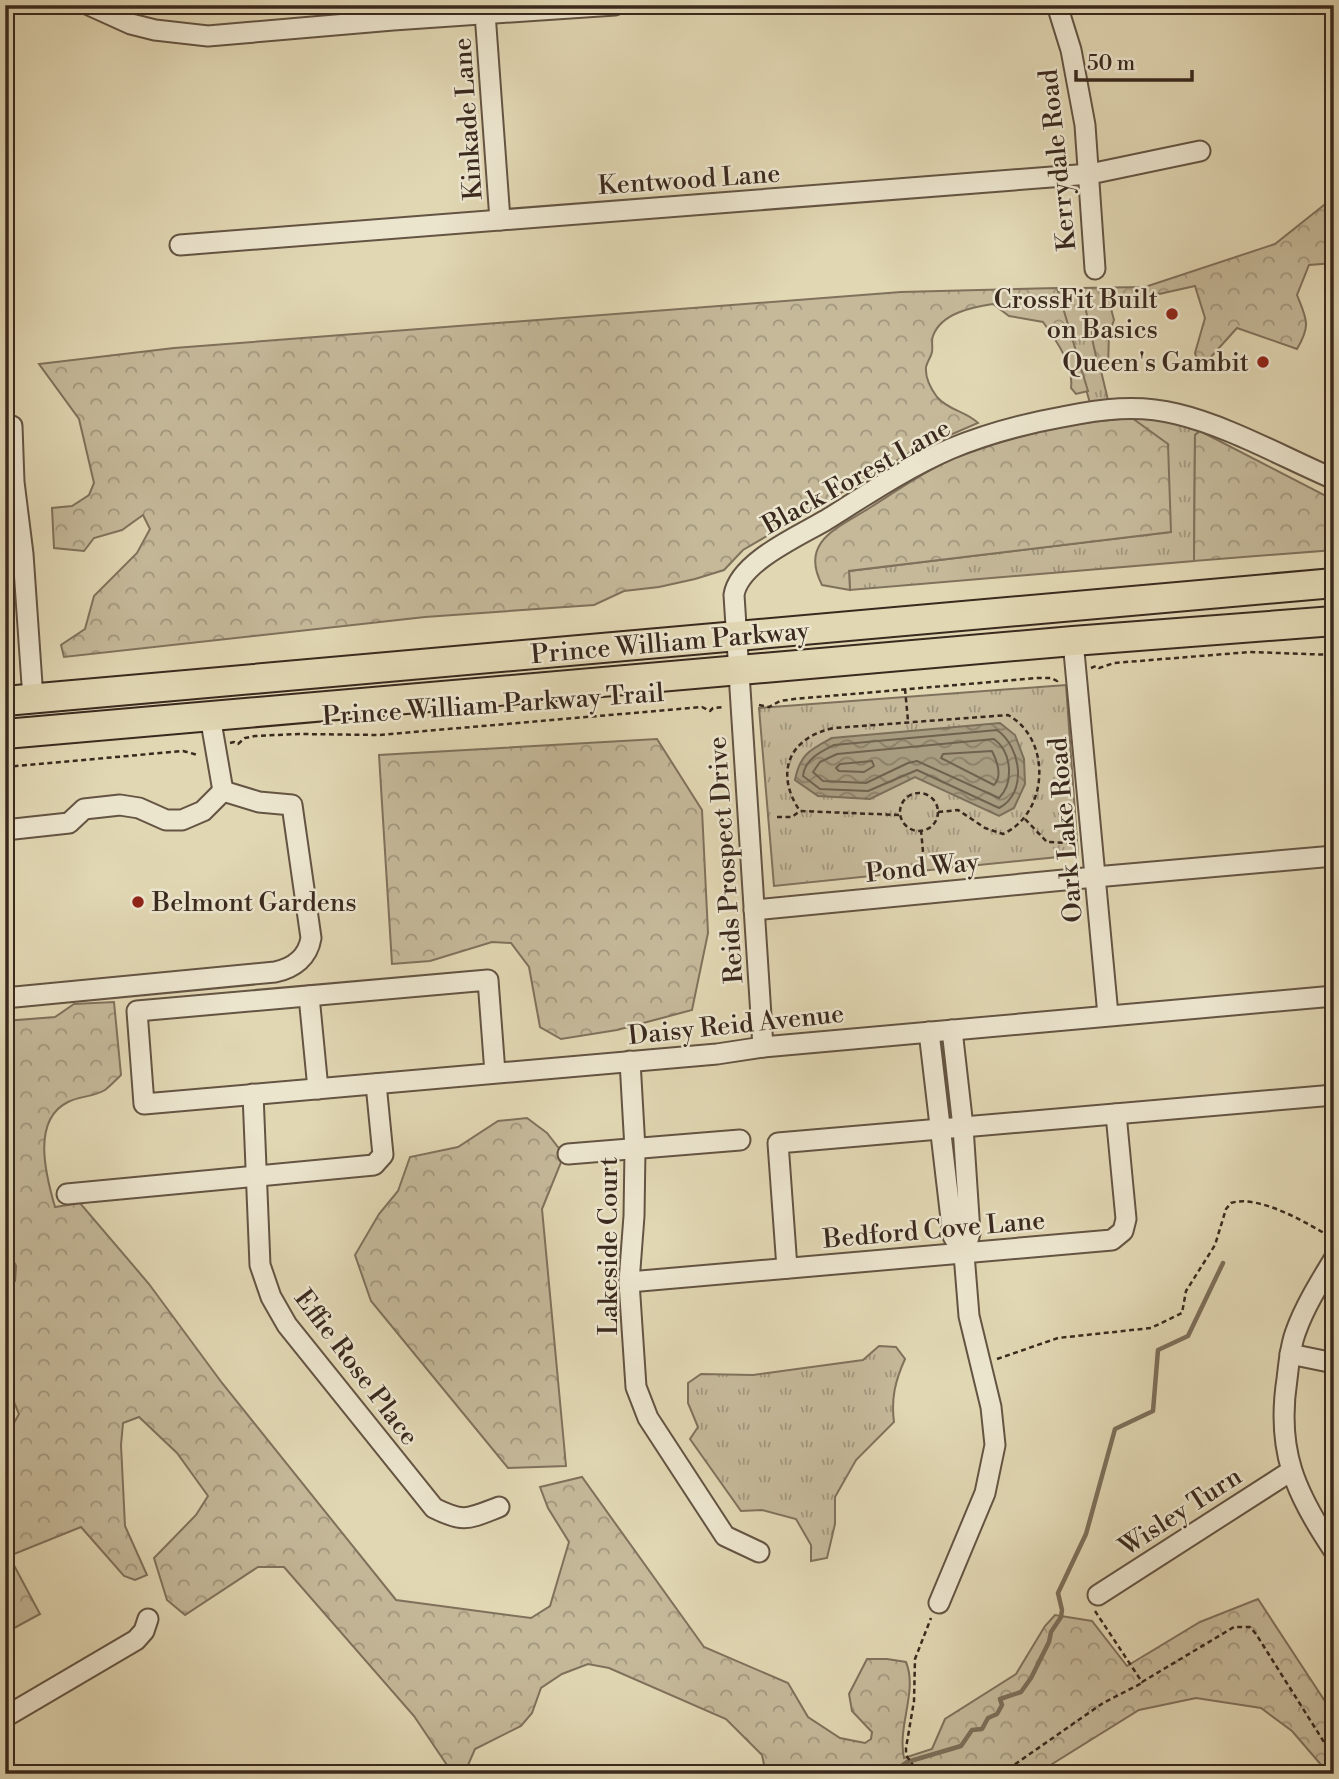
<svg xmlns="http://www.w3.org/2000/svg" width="1339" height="1779" font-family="'Libre Bodoni',serif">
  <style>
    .grass { fill: url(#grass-tufts); stroke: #80715c; stroke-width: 2 }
    .forest { fill: url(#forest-crowns); stroke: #80715c; stroke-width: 2 }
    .water { fill: url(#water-waves); stroke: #7c6e59; stroke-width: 2 }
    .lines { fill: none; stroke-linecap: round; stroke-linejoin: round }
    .shore { stroke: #71624f; stroke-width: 2 }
    .stream { stroke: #7c6e59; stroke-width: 4.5 }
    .minor-casing { stroke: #645443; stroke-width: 23 }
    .highway-casing { stroke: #3a291e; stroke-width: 32 }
    .path { stroke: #3a291e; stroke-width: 2.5; stroke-dasharray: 5 3.5; stroke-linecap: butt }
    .minor { stroke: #ece5ce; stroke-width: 19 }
    .highway { stroke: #e1d7b3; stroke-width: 28 }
    .poi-dot { fill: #8f2418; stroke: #ece5ce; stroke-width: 2.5 }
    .labels { text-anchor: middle; stroke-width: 5; stroke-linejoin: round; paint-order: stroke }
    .street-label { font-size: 26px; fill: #3a291e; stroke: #ece5ce }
    .poi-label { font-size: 26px; fill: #3a291e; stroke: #ece5ce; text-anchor: end }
  </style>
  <defs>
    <pattern id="grass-tufts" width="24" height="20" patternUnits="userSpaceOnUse" patternTransform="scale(1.75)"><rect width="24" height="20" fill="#c5b99a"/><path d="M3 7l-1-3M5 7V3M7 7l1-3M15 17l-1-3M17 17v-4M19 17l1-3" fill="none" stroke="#a1967d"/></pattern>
    <pattern id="forest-crowns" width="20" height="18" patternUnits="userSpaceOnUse" patternTransform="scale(1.75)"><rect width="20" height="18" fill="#c5b99a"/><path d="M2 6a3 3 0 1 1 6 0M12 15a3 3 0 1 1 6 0" fill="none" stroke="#a1967d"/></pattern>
    <pattern id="water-waves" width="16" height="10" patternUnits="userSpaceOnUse" patternTransform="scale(1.75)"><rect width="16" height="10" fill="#a89c80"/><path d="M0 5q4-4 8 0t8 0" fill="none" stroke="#8a7f68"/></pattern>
  </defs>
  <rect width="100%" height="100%" fill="#e1d7b3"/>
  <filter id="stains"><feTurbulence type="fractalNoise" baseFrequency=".00286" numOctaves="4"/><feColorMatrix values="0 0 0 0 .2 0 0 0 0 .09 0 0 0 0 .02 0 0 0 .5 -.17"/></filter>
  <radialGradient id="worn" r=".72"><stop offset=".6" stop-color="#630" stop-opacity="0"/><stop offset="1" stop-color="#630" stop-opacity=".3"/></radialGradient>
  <g class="grass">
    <polygon points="1057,288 1081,288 1108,400 1090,403"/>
    <polygon points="1132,418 1167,418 1200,431 1195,435 1194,561 850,590 849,571 1170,532"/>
    <polygon points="1066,685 1078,855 774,886 759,708"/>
    <path d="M879,1346L896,1347L905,1359C895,1381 891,1399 894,1422L856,1460L835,1497V1524L827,1558L811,1561V1545L796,1519L762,1510L741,1511L690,1439L698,1427L688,1403V1383L701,1374L753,1375L863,1360Z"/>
  </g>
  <g class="forest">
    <path d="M1334,197V263L1309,265L1297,295C1307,320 1311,325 1297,349L1237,328L1200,369L1195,353L1205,318L1195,286L1110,305L1114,320L1109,334L1108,368L1099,370L1081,288L1145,287L1275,244Z"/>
    <path d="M1057,288L1088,391L1076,394L1071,388C1074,365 1056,340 1043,322L1009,316L993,304C973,307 941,313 933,336C931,340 933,347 932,352C931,357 927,362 926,367C925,378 931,389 937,397C949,411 966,411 978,423L913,451L743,550L724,570L695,579L659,587L624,591L594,605L425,617L64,657L61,645L85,629L94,596L137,553L150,529L143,515L122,530L94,538L84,551L54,548L52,508L72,506L89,495L94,483L79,419L39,364L174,348L901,292Z"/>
    <path d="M1132,418L1168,444L1171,532L849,571L850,590L822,585C799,541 838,528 871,507C901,488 931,467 964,454C1018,434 1075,422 1132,418Z"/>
    <polygon points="1200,431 1334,500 1334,550 1194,561 1195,435"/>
    <polygon points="657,739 702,810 708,933 692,1010 617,1030 561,1039 540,1027 529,967 511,943 492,942 430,961 392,964 379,755"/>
    <path d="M114,1002L121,1075C116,1080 110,1086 105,1090C94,1097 79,1096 68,1102C31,1120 46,1176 55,1207L80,1203L149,1284L222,1383L396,1600L531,1618L550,1606L569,1542L548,1508L540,1487L582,1477L704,1647L788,1683L808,1717L840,1738L865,1743L871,1739L872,1732L852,1711L849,1694L867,1659H887L906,1662C918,1691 897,1726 904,1758L932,1749L945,1719L1016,1674L1045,1626L1055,1615L1092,1621L1127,1666L1200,1622L1258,1599L1334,1715V1774H1329L1292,1731L1261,1708L1196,1698L1139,1710L1036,1774H766L762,1755L726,1719L609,1668L588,1664L562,1674L541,1688L532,1713L521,1726L475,1749L468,1765L475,1774H453L414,1716L284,1567H258L185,1615L167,1600L154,1558L196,1515L208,1496L177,1453L139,1417L123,1423L121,1445L125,1526L147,1575L135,1580L124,1576L81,1527L9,1556L40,1614L5,1633V1431L10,1430L19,1414L9,1390L5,1389V1289L15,1281L16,1266L5,1244V1021L55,1017L74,1004Z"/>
    <polygon points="527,1118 547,1133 564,1155 542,1209 566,1466 508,1468 371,1301 355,1255 379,1214 398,1191 410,1157 458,1147 498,1121"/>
  </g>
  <path class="water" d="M1000,723L1015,735L1024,759L1025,784L1014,808L999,816L915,777L870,799L818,796L795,780C800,754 810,750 832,738Z"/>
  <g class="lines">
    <g class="shore">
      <path d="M997,730C1021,747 1028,793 999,808L917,770L868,791L820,789L803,776C805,759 820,752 834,745Z"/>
      <path d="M994,739C1012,752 1014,783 999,798L917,761L908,763L866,783L823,781L813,772L820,762L837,754Z"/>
      <path d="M992,751C997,761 1003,776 994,785L941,758L943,754Z"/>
      <polygon points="872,761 874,766 864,772 839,771 836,768 840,764"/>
    </g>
    <polyline class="stream" points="890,1774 907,1762 961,1746 972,1730 982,1729 988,1718 997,1714 1002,1705 1000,1699 1021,1692 1031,1678 1049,1642 1051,1632 1061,1617 1062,1610 1058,1593 1086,1534 1115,1429 1153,1411 1158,1350 1188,1336 1223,1263"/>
    <g class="minor-casing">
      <g id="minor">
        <polyline points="89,5 131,24 155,30 208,36 393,20 615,5"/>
        <polyline points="1057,5 1071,50 1085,125 1095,269"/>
        <polyline points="485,13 500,220"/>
        <polyline points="180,245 1090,174 1200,151"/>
        <polyline points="12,426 14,482 23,554 33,699"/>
        <polyline points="1073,641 1108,1015"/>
        <polyline points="210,716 223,791"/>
        <polyline points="5,830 69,823 84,809 120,805 139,808 166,820 182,820 203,811 223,791"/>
        <polyline points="754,910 1095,877 1334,856"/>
        <path d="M5,996L15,997L275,972C294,968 308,957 311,938L292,805L259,802L223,791"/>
        <polyline points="309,996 318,1089"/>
        <polyline points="929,1032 953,1236 964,1254 970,1233 963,1127 952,1030"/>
        <path d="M763,1047L734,595C739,562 799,536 826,520C866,495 906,468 950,449C986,434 1023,424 1062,417C1101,409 1138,404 1177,414C1228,426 1285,458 1334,479"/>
        <polyline points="630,1061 635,1149 634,1216 629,1282 636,1387 648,1418 725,1536 759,1552"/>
        <polyline points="495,1073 488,980 137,1011 144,1104 717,1054 763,1047 1334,996"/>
        <path d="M253,1094L260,1265L271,1297L287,1325L434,1508C464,1523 468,1519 499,1507"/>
        <polyline points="568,1154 740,1140"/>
        <polyline points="67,1194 374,1165 383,1155 376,1084"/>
        <path d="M1334,1259C1320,1282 1305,1306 1296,1331C1290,1346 1289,1363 1287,1379C1276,1451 1295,1492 1334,1551"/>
        <polyline points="787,1268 778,1143 1334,1095"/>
        <polyline points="629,1282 1112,1240 1123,1231 1126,1219 1116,1114"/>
        <polyline points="1290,1354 1334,1363"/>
        <polyline points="1098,1595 1291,1471"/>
        <polyline points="939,1603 985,1493 995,1445 991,1407 969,1316 964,1254"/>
        <polyline points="5,1717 136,1640 144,1631 148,1619"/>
      </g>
    </g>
    <g class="highway-casing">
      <g id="highway">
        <polyline points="5,701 1334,583"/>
        <polyline points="5,734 1073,641 1334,621"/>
      </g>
    </g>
    <g class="path">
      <polyline points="1091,668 1096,666 1099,668 1114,663 1250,652 1334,655"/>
      <polyline points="905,689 908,721"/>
      <polyline points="759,705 769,707 780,701 794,699 1037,678 1051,678 1057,681 1059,679"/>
      <polyline points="230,743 234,742 238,744 245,738 255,736 299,734 379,735 702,707 710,711 713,708 724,707"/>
      <polyline points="5,767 183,751 198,755"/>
      <circle cx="919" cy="812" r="19"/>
      <path d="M899,815L800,811C774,773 789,737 834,728L1008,715C1052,739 1049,813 1003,834L985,828L958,810L938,812"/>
      <polyline points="777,817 792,817 800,811"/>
      <polyline points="1025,819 1047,842 1068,843"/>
      <polyline points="921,830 924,863"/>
      <path d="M997,1359L1058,1338L1151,1328L1182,1313L1186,1291L1215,1245L1226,1209L1231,1203C1259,1194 1309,1224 1334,1239"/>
      <polyline points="1095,1611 1142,1682 1234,1627 1250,1627 1256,1634 1334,1758"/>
      <polyline points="919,1774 906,1755 906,1748 914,1701 915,1659 931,1618"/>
      <polyline points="1001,1774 1103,1703 1142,1683"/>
    </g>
    <use href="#minor" class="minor"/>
    <use href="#highway" class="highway"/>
  </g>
  <g class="poi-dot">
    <circle cx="1172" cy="314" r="7"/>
    <circle cx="1263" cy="362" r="7"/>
    <circle cx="138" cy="902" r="7"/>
  </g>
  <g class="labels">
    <g class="street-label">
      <text transform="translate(467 119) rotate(-94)" y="9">Kinkade Lane</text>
      <text transform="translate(1057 160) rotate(-96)" y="9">Kerrydale Road</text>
      <text transform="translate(689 179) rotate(-4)" y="9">Kentwood Lane</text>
      <text transform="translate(856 476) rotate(-29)" y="9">Black Forest Lane</text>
      <text transform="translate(670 642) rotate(-5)" y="9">Prince William Parkway</text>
      <text transform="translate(493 704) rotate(-4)" y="9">Prince William Parkway Trail</text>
      <text transform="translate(1065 830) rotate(-95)" y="9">Oark Lake Road</text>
      <text transform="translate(725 860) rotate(-94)" y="9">Reids Prospect Drive</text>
      <text transform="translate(922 867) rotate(-6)" y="9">Pond Way</text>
      <text transform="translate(736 1024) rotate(-6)" y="9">Daisy Reid Avenue</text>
      <text transform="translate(934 1229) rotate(-5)" y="9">Bedford Cove Lane</text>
      <text transform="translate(608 1246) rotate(-90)" y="9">Lakeside Court</text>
      <text transform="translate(357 1367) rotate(53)" y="9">Effie Rose Place</text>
      <text transform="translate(1180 1511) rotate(-33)" y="9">Wisley Turn</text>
    </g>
    <g class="poi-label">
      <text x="1158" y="308">CrossFit Built<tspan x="1158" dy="30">on Basics</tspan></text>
      <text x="1249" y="371">Queen's Gambit</text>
      <text x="152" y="911" text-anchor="start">Belmont Gardens</text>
    </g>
  </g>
  <rect width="1339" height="1779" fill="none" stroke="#e1d7b3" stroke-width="28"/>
  <rect x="7" y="7" width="1325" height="1765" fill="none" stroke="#3a291e" stroke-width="3.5"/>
  <rect x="14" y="14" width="1311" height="1751" fill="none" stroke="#3a291e" stroke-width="2"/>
  <path d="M1076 70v10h116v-10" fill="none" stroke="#3a291e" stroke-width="3.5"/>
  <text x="1087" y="70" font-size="21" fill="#3a291e" stroke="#ece5ce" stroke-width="5" paint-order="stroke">50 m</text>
  <rect width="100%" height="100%" filter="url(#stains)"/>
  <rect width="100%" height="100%" fill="url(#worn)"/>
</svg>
